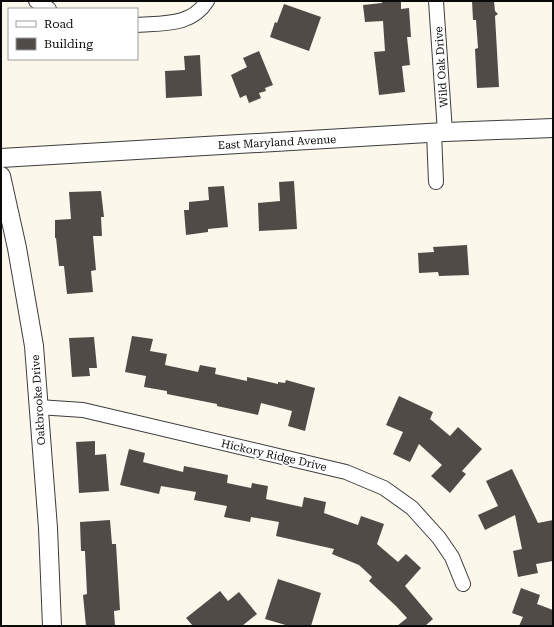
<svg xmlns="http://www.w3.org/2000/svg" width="554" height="627" font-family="'Roboto Serif',serif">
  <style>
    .building { fill: #514b48 }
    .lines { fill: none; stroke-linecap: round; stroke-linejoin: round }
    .minor-casing { stroke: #3d3d3d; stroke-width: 16 }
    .tertiary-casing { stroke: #3d3d3d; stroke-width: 20 }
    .minor { stroke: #fff; stroke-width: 14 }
    .tertiary { stroke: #fff; stroke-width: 18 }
    .labels { text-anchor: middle; stroke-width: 4; stroke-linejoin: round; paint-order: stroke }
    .street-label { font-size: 11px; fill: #0a0a0a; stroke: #fff }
  </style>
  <rect width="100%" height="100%" fill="#fcf7eb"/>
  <g class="building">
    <polygon points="382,1 401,1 401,9 409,8 411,37 407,37 410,65 402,66 405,92 379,95 374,52 385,51 383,21 365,22 363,5 382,3"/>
    <polygon points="472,1 494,1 495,11 498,14 495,16 499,87 477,88 475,49 478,48 476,20 473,20"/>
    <polygon points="284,4 321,17 309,51 270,37 275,22 277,23"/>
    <polygon points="259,51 273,85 265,88 266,91 259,93 261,98 249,103 246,95 240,98 231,75 247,67 243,58"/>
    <polygon points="200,55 202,96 166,98 165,71 185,70 184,56"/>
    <polygon points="294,181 297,229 259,231 258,203 280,201 279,182"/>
    <polygon points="224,186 228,227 208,229 208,232 186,235 184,210 189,210 189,202 209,200 208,187"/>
    <polygon points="101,191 104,217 101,217 102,236 93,236 96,270 91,271 93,292 67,294 64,266 59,266 56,238 55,238 55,220 71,219 69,192"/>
    <polygon points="467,245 469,275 439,276 438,272 419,273 418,253 434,252 433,247"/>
    <polygon points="132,336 153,339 150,351 167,354 165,365 198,372 200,365 216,368 215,374 247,381 247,377 278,384 278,382 285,383 286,380 315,388 305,431 288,426 292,411 261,403 258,415 217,406 217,404 167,394 167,391 144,387 146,376 125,372"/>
    <polygon points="94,337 97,368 89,368 90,376 72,377 69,338"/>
    <polygon points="399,396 433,412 430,419 450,436 458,427 482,449 462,471 466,474 450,493 431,476 442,465 419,444 410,462 393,454 403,432 386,425"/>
    <polygon points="95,441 95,455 106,454 109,491 79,493 76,442"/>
    <polygon points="129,449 145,453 143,462 183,472 184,466 228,475 227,483 251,488 252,483 268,486 266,499 302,507 304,497 326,502 324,513 358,525 361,516 384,524 377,544 398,562 406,554 421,568 405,586 433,619 425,626 397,626 407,618 396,606 369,581 372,577 359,565 332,554 334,549 276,536 279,522 251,517 250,522 224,517 227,506 194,500 196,492 161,486 159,494 120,485"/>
    <polygon points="512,469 538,523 553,520 553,561 536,564 538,573 518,577 513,551 522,549 515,515 485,530 478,515 498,506 486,481"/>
    <polygon points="110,520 112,544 116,544 120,610 114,611 115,626 86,626 83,595 87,594 85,551 81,551 80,522"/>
    <polygon points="278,579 321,593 311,626 289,626 265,619"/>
    <polygon points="521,588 540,595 537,604 553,610 553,626 519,626 523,617 512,613"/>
    <polygon points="220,591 228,601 239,592 257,614 242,626 193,626 186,618"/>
  </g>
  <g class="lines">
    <g class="minor-casing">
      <g id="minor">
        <polyline points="36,1 49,9"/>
        <polyline points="436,1 445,132"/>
        <path d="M137,25C163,23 192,26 207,1"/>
        <polyline points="434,133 436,182"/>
        <polyline points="38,407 83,410 346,472 384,488 412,508 439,538 452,557 463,584"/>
      </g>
    </g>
    <g class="tertiary-casing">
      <g id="tertiary">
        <polyline points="1,158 445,132 553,128"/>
        <polyline points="1,176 17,248 34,346 48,528 52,626"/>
      </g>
    </g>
    <use href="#minor" class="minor"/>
    <use href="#tertiary" class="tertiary"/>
  </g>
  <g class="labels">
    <g class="street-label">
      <text transform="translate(441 67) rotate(-94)" y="4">Wild Oak Drive</text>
      <text transform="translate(277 142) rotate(-3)" y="4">East Maryland Avenue</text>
      <text transform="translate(38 400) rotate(-94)" y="4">Oakbrooke Drive</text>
      <text transform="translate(274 455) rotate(13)" y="4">Hickory Ridge Drive</text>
    </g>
  </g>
  <rect width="554" height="627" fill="none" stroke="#0a0a0a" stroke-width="4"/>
  <rect x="8" y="8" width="130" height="52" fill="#ffffff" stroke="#9d9d9d"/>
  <rect x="16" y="21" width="20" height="6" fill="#ffffff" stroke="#9d9d9d"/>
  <text x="44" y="28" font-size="12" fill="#0a0a0a">Road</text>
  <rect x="16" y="38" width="20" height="12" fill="#514b48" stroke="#9d9d9d"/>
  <text x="44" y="48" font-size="12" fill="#0a0a0a">Building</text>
</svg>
